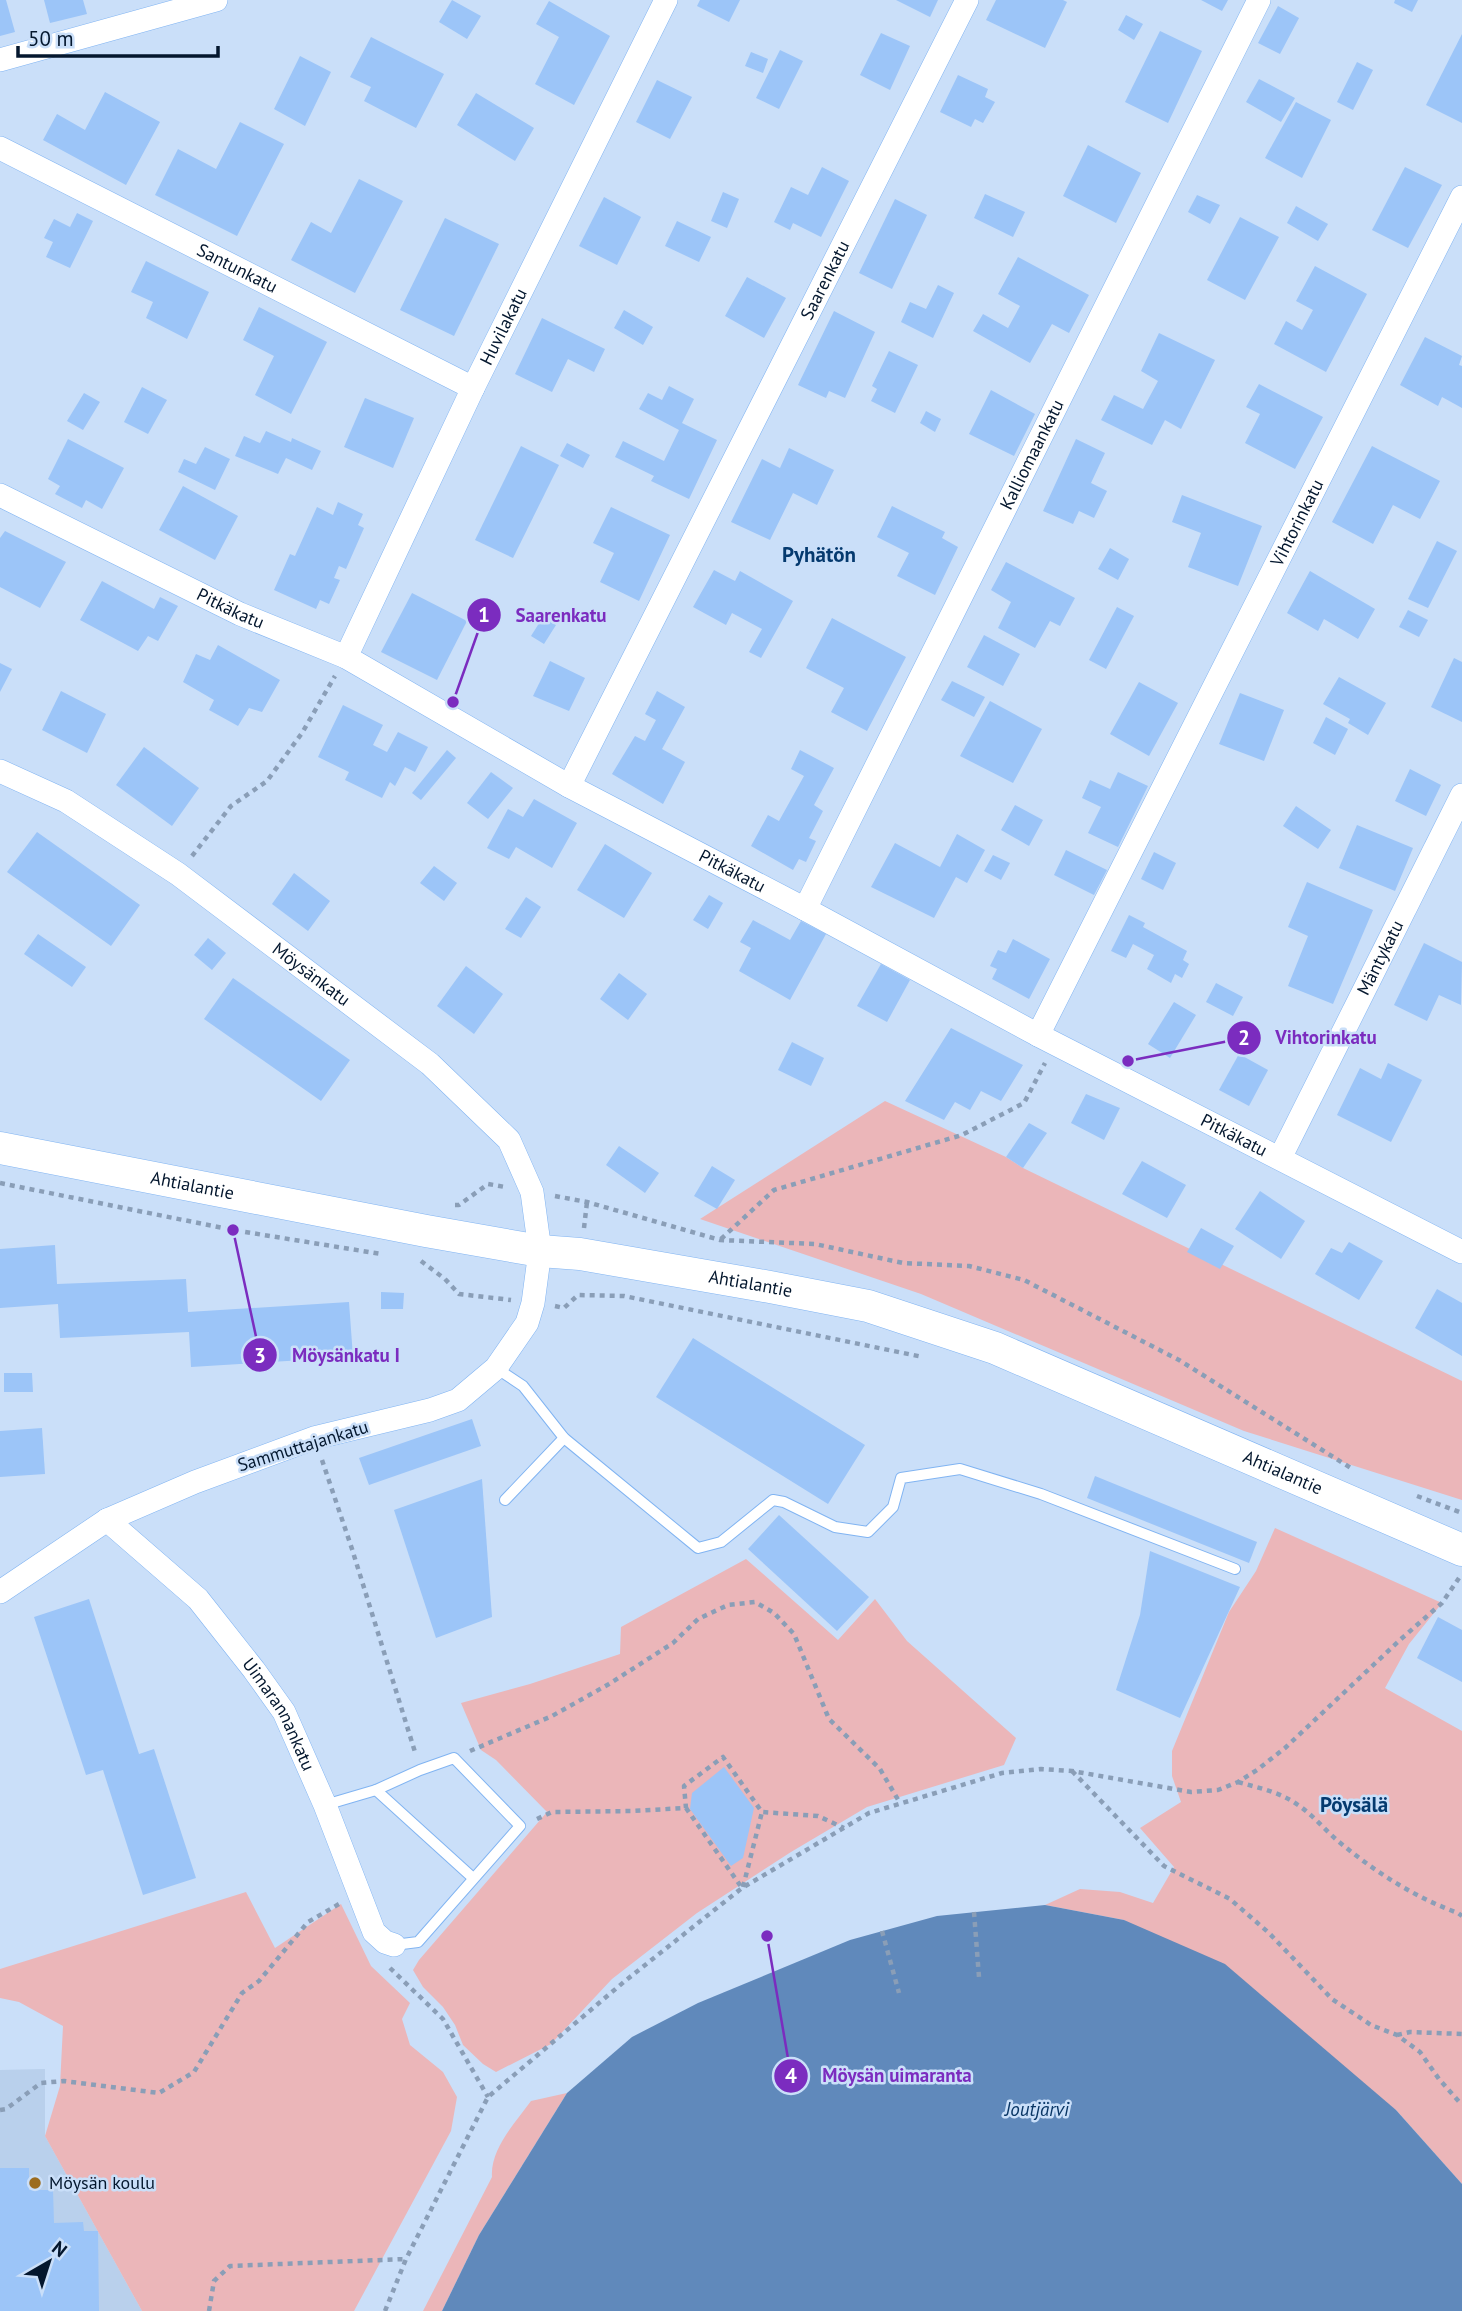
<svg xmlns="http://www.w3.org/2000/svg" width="1462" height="2311" font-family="'PT Sans',sans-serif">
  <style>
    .built { fill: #b9d0ec }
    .green { fill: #ebb6b9 }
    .water { fill: #6089bb }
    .building { fill: #9cc5f8 }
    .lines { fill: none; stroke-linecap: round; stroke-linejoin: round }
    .lane-casing { stroke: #81b4f2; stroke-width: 12 }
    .street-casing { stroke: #81b4f2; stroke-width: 24 }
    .secondary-casing { stroke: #81b4f2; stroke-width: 33 }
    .path { stroke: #8a9eb7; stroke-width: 4.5; stroke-dasharray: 5 5; stroke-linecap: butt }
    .lane { stroke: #fff; stroke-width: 10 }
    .street { stroke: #fff; stroke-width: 23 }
    .secondary { stroke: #fff; stroke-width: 32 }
    .poi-dot { fill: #9c6c1e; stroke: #cadff9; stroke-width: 2.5 }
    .labels { text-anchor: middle; stroke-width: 5; stroke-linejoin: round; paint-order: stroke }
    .street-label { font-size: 18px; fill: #04172e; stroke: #cadff9 }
    .poi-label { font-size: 18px; fill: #04172e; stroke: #cadff9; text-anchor: start }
    .water-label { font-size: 19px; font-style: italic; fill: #093665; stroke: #cadff9 }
    .quarter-label { font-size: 21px; font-weight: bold; fill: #053a6f; stroke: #cadff9 }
    .leader { fill: none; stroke: #7b2cbf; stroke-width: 2.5 }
    .callout-dot { fill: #7b2cbf; stroke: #cadff9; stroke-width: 2.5 }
    .mark-label { font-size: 21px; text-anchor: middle; font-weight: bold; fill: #fff }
    .callout-label { font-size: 19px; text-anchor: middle; font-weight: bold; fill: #7b2cbf; stroke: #cadff9; stroke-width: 5; stroke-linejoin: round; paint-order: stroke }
  </style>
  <rect width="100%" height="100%" fill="#cadff9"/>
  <polygon class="built" points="45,2069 45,2136 142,2311 0,2311 0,2070"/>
  <g class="green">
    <polygon points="885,1101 1006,1157 1023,1168 1462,1381 1462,1500 1244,1431 921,1294 700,1219"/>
    <polygon points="1275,1528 1442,1603 1409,1644 1385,1688 1462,1731 1462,2184 1396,2110 1124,1920 1045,1905 1080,1889 1120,1892 1153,1903 1174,1867 1140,1828 1181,1802 1172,1776 1172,1751 1229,1612 1256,1571"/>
    <polygon points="746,1559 838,1640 875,1599 907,1641 1016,1738 1004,1765 867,1807 791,1852 697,1913 612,1979 551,2044 496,2072 483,2064 463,2045 455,2025 443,2007 423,1987 413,1970 419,1960 547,1812 496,1760 481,1750 461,1703 530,1684 620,1654 621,1627"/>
    <polygon points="246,1892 275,1948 341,1904 371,1966 410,2003 402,2019 410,2045 443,2072 457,2097 451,2131 354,2311 142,2311 45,2136 60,2086 63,2026 19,2002 0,1998 0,1969"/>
    <path d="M567,2093L479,2235L442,2311H423L492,2177C490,2149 515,2123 531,2101Z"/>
  </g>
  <polygon class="water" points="1045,1905 1124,1920 1225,1964 1396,2110 1462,2184 1462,2311 442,2311 479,2235 567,2093 632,2037 698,2003 850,1940 937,1916"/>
  <g class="building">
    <polygon points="0,0 6,0 15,32 0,36"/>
    <polygon points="44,0 83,0 87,14 50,23"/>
    <polygon points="452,0 481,16 467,39 439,22"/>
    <polygon points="700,0 740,0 729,22 697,6"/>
    <polygon points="896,0 938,0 930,17"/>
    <polygon points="996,0 1063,0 1067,2 1045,48 986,20"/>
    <polygon points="1201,0 1228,0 1222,11"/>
    <polygon points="1395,0 1418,0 1412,12 1394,3"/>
    <polygon points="549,1 610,36 574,105 535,84 559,37 536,24"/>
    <polygon points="1278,6 1299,18 1280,54 1258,43"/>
    <polygon points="1126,15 1143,24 1134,40 1118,30"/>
    <polygon points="1160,31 1202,51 1168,123 1125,102"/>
    <polygon points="881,33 910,46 890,90 860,75"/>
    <polygon points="1462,34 1462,123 1426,105"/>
    <polygon points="371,37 444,74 416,128 364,101 371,87 350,77"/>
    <polygon points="780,50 803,61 779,109 756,98"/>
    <polygon points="751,52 768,59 763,73 745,66"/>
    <polygon points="300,56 331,72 305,126 274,109"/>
    <polygon points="1357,62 1373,70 1353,110 1337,102"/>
    <polygon points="958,75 988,89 985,97 995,102 983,123 975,119 971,127 940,112"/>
    <polygon points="1259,79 1295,98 1281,122 1246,102"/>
    <polygon points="657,80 692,97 670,139 636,122"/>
    <polygon points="105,92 160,122 126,185 43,140 57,114 85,130"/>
    <polygon points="476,93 534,128 515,161 457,125"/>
    <polygon points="1296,102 1331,120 1302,178 1265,158"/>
    <polygon points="240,122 284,144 237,236 155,195 178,149 216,169"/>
    <polygon points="1088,145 1141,173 1116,223 1063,196"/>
    <polygon points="822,167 849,181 821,237 793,223 790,230 774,222 791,187 808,195"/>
    <polygon points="1405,167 1442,185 1408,248 1372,230"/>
    <polygon points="359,179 403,201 355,293 291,260 311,222 331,233"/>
    <polygon points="723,192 739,199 727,228 711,221"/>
    <polygon points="985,194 1025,212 1013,237 974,218"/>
    <polygon points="1197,195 1220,205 1210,224 1188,212"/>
    <polygon points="604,197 641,217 617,265 579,246"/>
    <polygon points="895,199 927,215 892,289 859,273"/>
    <polygon points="1296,206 1328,224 1318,241 1287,223"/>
    <polygon points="77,213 93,221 70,268 46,257 53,242 44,238 54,219 70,227"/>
    <polygon points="1240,217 1279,237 1245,300 1207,280"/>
    <polygon points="445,218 499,244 454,336 400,310"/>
    <polygon points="677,221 711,237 699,262 665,246"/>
    <polygon points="1018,257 1089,295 1069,333 1052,324 1030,363 973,331 983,314 1008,328 1020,306 998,294"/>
    <polygon points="146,261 209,292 187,339 146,318 153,302 131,292"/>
    <polygon points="1315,266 1367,294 1326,372 1274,344 1286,321 1302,330 1313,310 1296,301"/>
    <polygon points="747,277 786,298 764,338 725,316"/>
    <polygon points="938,285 954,293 933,338 901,322 910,302 926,309"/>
    <polygon points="259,307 327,342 291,414 255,395 274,356 243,340"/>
    <polygon points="624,310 653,327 643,345 614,328"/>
    <polygon points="834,311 875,332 845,398 829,391 826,398 798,385"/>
    <polygon points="542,318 605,349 594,372 568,359 552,392 515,374"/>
    <polygon points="1159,333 1215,360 1181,429 1165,420 1152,445 1101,420 1114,395 1143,409 1158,381 1141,371"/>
    <polygon points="1425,337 1462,356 1459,365 1462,366 1462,408 1442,397 1438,406 1400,385"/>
    <polygon points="889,351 918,365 895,413 871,401 877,389 872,386"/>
    <polygon points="1259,384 1323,417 1295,469 1245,443 1260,414 1246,407"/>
    <polygon points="669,386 694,399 682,423 717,440 689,499 651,481 654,476 615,457 623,441 664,461 679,430 639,409 648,393 662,400"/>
    <polygon points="142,387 167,400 148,434 124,422"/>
    <polygon points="991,390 1035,414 1014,456 969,434"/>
    <polygon points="84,393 100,402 83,430 67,421"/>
    <polygon points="365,398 414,418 393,468 344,447"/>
    <polygon points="926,411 941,419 935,432 920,423"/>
    <polygon points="266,431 291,442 292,438 321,451 312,470 286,458 278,474 235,456 244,436 260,443"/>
    <polygon points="68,439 124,468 102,509 86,500 82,508 55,494 60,486 48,479"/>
    <polygon points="1076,439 1105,453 1091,483 1107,491 1094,518 1079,511 1073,524 1043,511"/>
    <polygon points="567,443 590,455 583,468 560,456"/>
    <polygon points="521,446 559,465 513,558 475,540"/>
    <polygon points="1372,446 1440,481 1420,519 1393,505 1373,544 1332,522"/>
    <polygon points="205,447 230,459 215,490 178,472 184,459 196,464"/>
    <polygon points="789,448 834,470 817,505 793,493 770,540 731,522 762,459 780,468"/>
    <polygon points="183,486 238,516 215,560 159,530"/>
    <polygon points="1182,495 1262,526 1238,586 1188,567 1201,533 1172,522"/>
    <polygon points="338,502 363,514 358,525 364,528 346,569 339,566 334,578 340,580 329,604 320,600 316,609 274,590 290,554 295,556 317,507 333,515"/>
    <polygon points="892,506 945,532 942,538 958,547 935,595 897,576 909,553 877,537"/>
    <polygon points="611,507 670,535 639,601 600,582 614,553 593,543"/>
    <polygon points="5,531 66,562 40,608 0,587 0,538"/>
    <polygon points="1437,541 1457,551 1428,608 1408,599"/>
    <polygon points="1110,548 1129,559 1118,580 1098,569"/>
    <polygon points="1006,562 1075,598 1060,626 1050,621 1035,648 998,628 1011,602 991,590"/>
    <polygon points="714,570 735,581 740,571 793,601 761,658 749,652 762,629 732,613 726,625 693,607"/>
    <polygon points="1310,571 1375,609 1358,639 1324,619 1318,631 1287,613"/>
    <polygon points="102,581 154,609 160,597 178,606 158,641 148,636 138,651 80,620"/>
    <polygon points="412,593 467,621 437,680 381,652"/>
    <polygon points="1117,607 1134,616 1106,669 1089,660"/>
    <polygon points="1408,610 1428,620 1419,637 1399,627"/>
    <polygon points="543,617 556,625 544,644 531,636"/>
    <polygon points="832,618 906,657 867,731 831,712 844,688 806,668"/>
    <polygon points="984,635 1020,654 1003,686 967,667"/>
    <polygon points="218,645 280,680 262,712 249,708 238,726 209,710 214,700 183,682 196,654 210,660"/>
    <polygon points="1454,658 1462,662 1462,722 1431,707"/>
    <polygon points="550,661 585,678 569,711 533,696"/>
    <polygon points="0,663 12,669 0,692"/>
    <polygon points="1339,677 1386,703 1368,735 1348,723 1350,719 1323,704"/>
    <polygon points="952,681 985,697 974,717 941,700"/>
    <polygon points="1139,682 1178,703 1149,756 1110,734"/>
    <polygon points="61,691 106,714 87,753 42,730"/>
    <polygon points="657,691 685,707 662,749 685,762 663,804 612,774 635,736 645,741 656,720 645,714"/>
    <polygon points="1240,693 1284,710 1264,761 1219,744"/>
    <polygon points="990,701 1042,729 1013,783 960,756"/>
    <polygon points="343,705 383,725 373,745 387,752 398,732 428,747 415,772 405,767 395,786 390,782 382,798 345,780 349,772 318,757"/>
    <polygon points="1326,717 1348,729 1335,755 1313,743"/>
    <polygon points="144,747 199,788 172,826 116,785"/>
    <polygon points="447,750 456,758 421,800 412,793"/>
    <polygon points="800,750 834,768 814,805 823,811 809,838 816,841 806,862 799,859 793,870 751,846 768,815 779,821 804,776 791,769"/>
    <polygon points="1410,769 1441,785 1426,816 1395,801"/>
    <polygon points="491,772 513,788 488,819 467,803"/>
    <polygon points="1118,772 1148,786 1118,847 1088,833 1101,807 1082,798 1090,780 1110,789"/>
    <polygon points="534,799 577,823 552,868 516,847 509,859 487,848 508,809 523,817"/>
    <polygon points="1015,805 1043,820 1029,846 1001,830"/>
    <polygon points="1296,806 1331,830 1318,849 1283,826"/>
    <polygon points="1357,825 1413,848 1395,891 1339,868"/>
    <polygon points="37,832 140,905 111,946 7,872"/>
    <polygon points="957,834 985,850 967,883 956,877 934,918 871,887 895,843 940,867"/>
    <polygon points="605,844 652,873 624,918 577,890"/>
    <polygon points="1066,850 1107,870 1094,895 1054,875"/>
    <polygon points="1154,852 1176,863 1163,890 1141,879"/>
    <polygon points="993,855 1010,863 1001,880 984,871"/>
    <polygon points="434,866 457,883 444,901 420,883"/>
    <polygon points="294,873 330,901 308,931 272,904"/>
    <polygon points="1307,882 1373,910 1333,1004 1288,986 1308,936 1288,927"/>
    <polygon points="709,895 723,903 708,929 693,920"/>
    <polygon points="526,897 541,907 521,938 505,929"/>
    <polygon points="1129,915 1145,923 1143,927 1187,951 1183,960 1189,964 1182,978 1175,974 1171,983 1147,969 1154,955 1133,944 1126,958 1111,951"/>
    <polygon points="753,920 790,940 801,921 826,934 790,1000 739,971 751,948 740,942"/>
    <polygon points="38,934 86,967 72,987 24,954"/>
    <polygon points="208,938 226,953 212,970 194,955"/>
    <polygon points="1013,939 1050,959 1029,999 992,979 997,969 990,966 998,950 1006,953"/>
    <polygon points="1424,943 1462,962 1461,1005 1439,995 1427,1021 1394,1005"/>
    <polygon points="881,964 910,980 887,1022 857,1006"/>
    <polygon points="466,966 503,994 474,1034 437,1006"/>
    <polygon points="619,973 647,994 628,1020 600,999"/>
    <polygon points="233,978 350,1060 321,1101 204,1019"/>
    <polygon points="1216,983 1243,997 1233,1016 1206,1002"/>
    <polygon points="1174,1002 1196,1015 1170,1058 1148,1044"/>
    <polygon points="951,1028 1023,1065 1001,1101 981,1091 970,1110 955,1102 944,1120 905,1101"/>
    <polygon points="792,1042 824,1058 811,1086 778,1070"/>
    <polygon points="1239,1054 1268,1070 1249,1106 1219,1090"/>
    <polygon points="1388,1063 1422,1080 1391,1142 1337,1115 1360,1068 1381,1079"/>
    <polygon points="1086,1094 1120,1108 1104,1140 1071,1123"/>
    <polygon points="1029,1123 1047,1133 1023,1168 1006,1157"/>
    <polygon points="619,1146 659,1173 645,1193 606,1165"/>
    <polygon points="1142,1161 1186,1185 1167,1218 1122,1194"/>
    <polygon points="712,1166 735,1180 717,1209 694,1196"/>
    <polygon points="1260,1191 1305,1221 1281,1259 1235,1229"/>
    <polygon points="1201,1228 1234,1246 1220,1269 1187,1252"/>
    <polygon points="1349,1242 1383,1261 1359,1300 1315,1274 1331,1248 1342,1253"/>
    <polygon points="55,1245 57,1284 186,1279 188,1312 349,1302 353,1357 191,1367 189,1332 60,1338 58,1304 0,1308 0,1249"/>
    <polygon points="1437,1289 1462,1303 1462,1356 1415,1328"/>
    <polygon points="381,1292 404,1293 403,1309 381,1309"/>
    <polygon points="693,1338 865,1445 828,1504 656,1397"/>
    <polygon points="4,1373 32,1373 33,1392 4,1392"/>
    <polygon points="472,1419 481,1446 369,1485 359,1458"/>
    <polygon points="42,1428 45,1474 0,1477 0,1431"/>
    <polygon points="1095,1476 1257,1542 1249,1563 1087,1498"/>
    <polygon points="482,1479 492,1617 436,1638 394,1510"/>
    <polygon points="779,1515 869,1597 837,1631 748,1549"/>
    <polygon points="1150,1551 1240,1587 1180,1718 1116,1690 1140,1615"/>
    <polygon points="89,1599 139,1754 154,1749 196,1878 143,1895 103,1770 86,1775 34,1617"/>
    <polygon points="1438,1617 1462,1630 1462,1682 1417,1658"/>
    <polygon points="724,1767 754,1808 743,1858 731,1866 690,1809 692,1793"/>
    <polygon points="0,2168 29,2168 29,2190 53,2190 54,2223 83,2222 84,2231 98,2231 99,2311 0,2311"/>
  </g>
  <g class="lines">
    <g class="lane-casing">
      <g id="lane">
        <polyline points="496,1368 523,1386 564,1438 698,1548 721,1542 773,1500 784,1502 835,1527 868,1532 893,1507 901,1478 960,1469 1041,1494 1235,1569"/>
        <polyline points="505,1500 564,1438"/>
        <polyline points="376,1790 473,1878"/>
        <polyline points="325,1805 376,1790 420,1770 454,1758 520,1826 418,1942 394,1945"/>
      </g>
    </g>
    <g class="street-casing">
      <g id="street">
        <polyline points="0,60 216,0"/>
        <path id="s1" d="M0,148L473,388"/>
        <path id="s2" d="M0,495L240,614L346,657L569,786L805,909L1038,1035L1462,1252"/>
        <path id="s3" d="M346,657L473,388L666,0"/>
        <path id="s4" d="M0,771L66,801L178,874L430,1064L509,1140L532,1192L540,1251L533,1303L527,1323L496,1368L458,1400L430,1410L314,1438L195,1482L107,1520L0,1592"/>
        <path id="s5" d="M569,786L967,0"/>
        <path id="s6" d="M805,909L1259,0"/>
        <path id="s7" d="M1038,1035L1462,197"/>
        <path id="s8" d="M1280,1158L1462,795"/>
        <path id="s9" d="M107,1520L198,1599L254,1670L284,1712L325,1805L374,1932L385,1942L394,1945"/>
      </g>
    </g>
    <g class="secondary-casing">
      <g id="secondary">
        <path id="s10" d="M0,1148L426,1231L540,1251L580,1254L770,1287L868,1306L995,1348L1462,1550"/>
      </g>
    </g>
    <g class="path">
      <polyline points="192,856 231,806 267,781 302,733 335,676"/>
      <polyline points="0,1183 233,1230 381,1254"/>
      <polyline points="555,1196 587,1202 720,1240 815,1244 903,1263 969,1266 1024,1280 1179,1360 1354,1470"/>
      <polyline points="455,1205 459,1205 488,1184 505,1187"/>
      <polyline points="584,1228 587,1202"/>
      <polyline points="721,1239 774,1190 962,1135 1024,1103 1045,1063"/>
      <polyline points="421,1261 445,1279 459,1294 511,1300"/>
      <polyline points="555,1306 564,1308 578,1295 624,1296 923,1357"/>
      <polyline points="322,1460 352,1549 415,1752"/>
      <polyline points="1417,1496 1462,1513"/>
      <polyline points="470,1751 552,1716 609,1684 673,1643 698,1619 728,1605 755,1602 774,1613 794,1634 829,1719 880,1769 900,1803"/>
      <polyline points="1072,1771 1164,1866 1230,1899 1269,1933 1332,1999 1371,2025 1397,2035 1420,2052 1439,2079 1462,2105"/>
      <path d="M1238,1782C1259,1788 1280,1792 1298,1805C1313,1815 1325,1830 1338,1841C1375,1872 1414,1897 1458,1913L1462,1916"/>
      <polyline points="686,1808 742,1888"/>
      <polyline points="537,1819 552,1812 631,1811 686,1808 684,1786 723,1757 762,1812 818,1816 844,1828"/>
      <polyline points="743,1887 762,1812"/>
      <polyline points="974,1912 979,1977"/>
      <polyline points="882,1931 899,1993"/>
      <polyline points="390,1968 443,2019 488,2097"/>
      <polyline points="1397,2035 1410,2032 1462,2034"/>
      <polyline points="0,2110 6,2109 41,2083 64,2081 159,2093 194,2072 242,1993 259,1981 308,1922 339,1904"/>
      <polyline points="209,2311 214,2281 230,2266 406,2259"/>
      <polyline points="385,2311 406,2259 488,2097 625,1981 742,1888 869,1813 1002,1773 1041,1769 1072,1771 1191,1792 1218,1790 1238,1782 1257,1770 1285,1748 1401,1639 1442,1603 1459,1578"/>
    </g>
    <use href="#lane" class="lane"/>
    <use href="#street" class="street"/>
    <use href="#secondary" class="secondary"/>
  </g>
  <circle class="poi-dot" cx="35" cy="2183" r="7"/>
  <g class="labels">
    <g class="street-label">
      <text dy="6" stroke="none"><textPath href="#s1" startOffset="266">Santunkatu</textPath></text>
      <text dy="6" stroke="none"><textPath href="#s5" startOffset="567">Saarenkatu</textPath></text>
      <text dy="6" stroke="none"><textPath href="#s3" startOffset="366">Huvilakatu</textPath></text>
      <text dy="6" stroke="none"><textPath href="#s6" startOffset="508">Kalliomaankatu</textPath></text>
      <text dy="6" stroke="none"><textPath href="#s7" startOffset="574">Vihtorinkatu</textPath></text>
      <text dy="6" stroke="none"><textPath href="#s2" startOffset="257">Pitkäkatu</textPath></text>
      <text dy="6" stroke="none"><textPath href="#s2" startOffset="824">Pitkäkatu</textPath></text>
      <text dy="6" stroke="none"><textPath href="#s8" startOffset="224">Mäntykatu</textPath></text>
      <text dy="6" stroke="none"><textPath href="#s4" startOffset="373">Möysänkatu</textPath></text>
      <text dy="6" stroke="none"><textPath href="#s2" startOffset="1391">Pitkäkatu</textPath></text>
      <text dy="6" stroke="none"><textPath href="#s10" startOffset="196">Ahtialantie</textPath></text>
      <text dy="6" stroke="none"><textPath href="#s10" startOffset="763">Ahtialantie</textPath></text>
      <text transform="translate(303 1446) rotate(-17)" y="6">Sammuttajankatu</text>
      <text dy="6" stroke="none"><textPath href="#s10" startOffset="1330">Ahtialantie</textPath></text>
      <text dy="6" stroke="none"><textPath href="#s9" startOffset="262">Uimarannankatu</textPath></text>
    </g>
    <g class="poi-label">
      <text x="49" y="2189">Möysän koulu</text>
    </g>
    <g class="water-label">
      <text x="1037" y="2116">Joutjärvi</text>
    </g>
    <g class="quarter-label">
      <text x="819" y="562">Pyhätön</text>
      <text x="1354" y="1812">Pöysälä</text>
    </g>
  </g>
  <path class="leader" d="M453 702L484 615M1128 1061L1244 1038M233 1230L260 1355M767 1936L791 2076"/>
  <g class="callout-dot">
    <circle cx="453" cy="702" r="7"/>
    <circle cx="1128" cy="1061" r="7"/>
    <circle cx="233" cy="1230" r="7"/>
    <circle cx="767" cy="1936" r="7"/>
    <circle cx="484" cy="615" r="18"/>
    <circle cx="1244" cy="1038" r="18"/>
    <circle cx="260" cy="1355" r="18"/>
    <circle cx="791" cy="2076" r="18"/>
  </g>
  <g class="mark-label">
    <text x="484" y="622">1</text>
    <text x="1244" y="1045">2</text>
    <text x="260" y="1363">3</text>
    <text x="791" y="2083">4</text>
  </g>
  <g class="callout-label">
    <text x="561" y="622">Saarenkatu</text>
    <text x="1326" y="1044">Vihtorinkatu</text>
    <text x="346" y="1362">Möysänkatu I</text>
    <text x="897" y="2082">Möysän uimaranta</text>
  </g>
  <g transform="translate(49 2262) rotate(39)" stroke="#cadff9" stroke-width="5" paint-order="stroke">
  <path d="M0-5L12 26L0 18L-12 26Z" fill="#04172e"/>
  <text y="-10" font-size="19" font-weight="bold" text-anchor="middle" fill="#04172e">N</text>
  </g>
  <path d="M18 46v10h200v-10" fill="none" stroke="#04172e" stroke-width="3.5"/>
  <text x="28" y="46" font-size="21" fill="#04172e" stroke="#cadff9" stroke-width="5" paint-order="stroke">50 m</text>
</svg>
